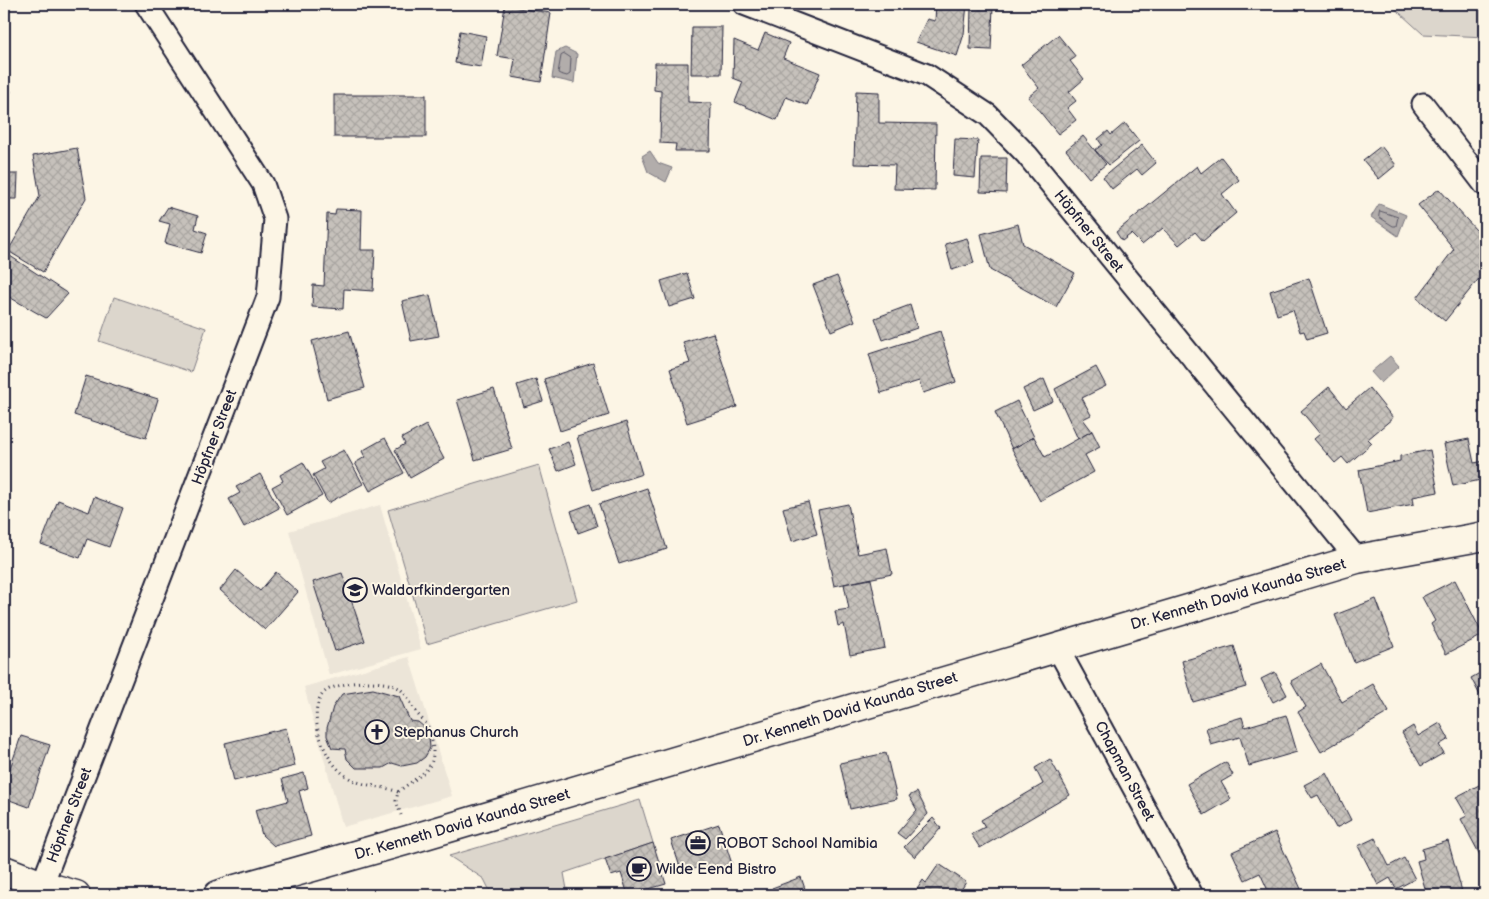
<svg xmlns="http://www.w3.org/2000/svg" width="1489" height="899" font-family="'Balsamiq Sans',sans-serif">
  <style>
    .built { fill: #ece5d8 }
    .grass { fill: #dcd6cc; stroke: #7f7c84 }
    .water { fill: #b2adab; stroke: #78757e }
    .lines { fill: none; stroke-linecap: round; stroke-linejoin: round }
    .shore { stroke: #5c5a68; stroke-width: 1 }
    .building { fill: url(#building-cross-hatch); stroke: #22223b }
    .street-casing { stroke: #22223b; stroke-width: 25 }
    .secondary-casing { stroke: #22223b; stroke-width: 31 }
    .path { stroke: #22223b; stroke-width: 3; stroke-dasharray: 1 4; stroke-linecap: butt }
    .street { stroke: #fcf5e5; stroke-width: 21 }
    .secondary { stroke: #fcf5e5; stroke-width: 28 }
    .labels { text-anchor: middle; stroke-width: 4; stroke-linejoin: round; paint-order: stroke }
    .street-label { font-size: 15px; fill: #22223b; stroke: #fcf5e5 }
    .poi-label { font-size: 15px; fill: #22223b; stroke: #fcf5e5; text-anchor: start }
  </style>
  <defs>
    <pattern id="building-cross-hatch" width="8" height="8" patternUnits="userSpaceOnUse" patternTransform="scale(1.25)"><rect width="8" height="8" fill="#c6c1bb"/><path d="M0 0l8 8M0 8l8-8" fill="none" stroke="#aaa6a2"/></pattern>
  </defs>
  <rect width="100%" height="100%" fill="#fcf5e5"/>
  <filter id="ink" filterUnits="userSpaceOnUse"><feTurbulence type="fractalNoise" baseFrequency=".02" numOctaves="2"/><feDisplacementMap in="SourceGraphic" scale="10" xChannelSelector="R" yChannelSelector="G"/><feConvolveMatrix kernelMatrix="1 2 1 2 8 2 1 2 1" color-interpolation-filters="sRGB"/></filter>
  <g filter="url(#ink)">
    <g class="built">
      <polygon points="380,505 421,649 329,675 289,531"/>
      <polygon points="409,657 452,796 343,827 304,687"/>
    </g>
    <g class="grass">
      <polygon points="1390,4 1485,4 1485,37 1423,34"/>
      <polygon points="114,297 206,328 191,372 99,341"/>
      <polygon points="539,465 577,600 427,644 388,510"/>
      <polygon points="640,800 653,843 564,873 568,895 492,895 484,879 449,856"/>
    </g>
    <g class="water">
      <polygon points="565,48 577,54 574,83 552,78 556,52"/>
      <polygon points="650,151 658,163 672,168 666,182 648,172 642,156"/>
      <polygon points="1379,204 1406,215 1398,236 1371,217"/>
      <polygon points="1390,356 1399,366 1381,383 1371,372"/>
    </g>
    <g class="lines">
      <g class="shore">
        <polygon points="565,54 571,58 570,74 567,76 560,74 558,73 561,56"/>
        <polygon points="1380,211 1398,217 1396,226 1393,226 1379,217"/>
      </g>
    </g>
    <g class="building">
      <polygon points="936,4 967,4 964,34 957,56 916,42 927,19 935,21"/>
      <polygon points="505,6 551,13 541,82 512,77 515,59 497,56"/>
      <polygon points="971,6 993,7 991,50 970,49"/>
      <polygon points="692,27 722,27 721,74 691,74"/>
      <polygon points="460,31 486,36 481,67 455,63"/>
      <polygon points="765,33 789,43 783,58 820,73 807,105 786,97 777,120 735,102 743,82 733,78 734,40 758,50"/>
      <polygon points="1058,35 1076,57 1070,61 1084,79 1069,92 1076,101 1067,108 1076,120 1058,134 1028,97 1039,88 1021,65"/>
      <polygon points="655,63 688,63 688,102 711,103 710,151 675,151 676,144 660,143 661,91 654,90"/>
      <polygon points="4,89 11,91 4,116"/>
      <polygon points="856,91 879,92 879,123 936,124 935,190 894,189 895,165 854,164"/>
      <rect x="334" y="95" width="92" height="42"/>
      <polygon points="1125,123 1139,141 1109,165 1095,150 1102,145 1098,139 1108,131 1111,135"/>
      <polygon points="1083,136 1106,164 1089,178 1066,150"/>
      <polygon points="955,139 978,140 975,178 953,176"/>
      <polygon points="1142,145 1156,163 1142,175 1137,169 1112,189 1103,177"/>
      <polygon points="1381,146 1396,165 1379,179 1363,160"/>
      <polygon points="77,148 86,198 43,272 8,251 40,196 33,156"/>
      <polygon points="1221,157 1239,180 1222,194 1236,213 1203,241 1195,232 1179,245 1163,228 1142,245 1131,234 1122,241 1116,232 1197,166 1201,173"/>
      <polygon points="981,158 1007,158 1006,193 980,192"/>
      <polygon points="4,174 18,174 17,199 4,199"/>
      <polygon points="1439,189 1485,240 1485,271 1445,321 1417,298 1454,249 1418,205"/>
      <polygon points="168,207 198,216 195,229 207,233 201,253 165,243 170,224 159,221"/>
      <polygon points="336,209 362,210 361,250 375,250 373,291 344,289 343,309 312,307 313,285 324,286 327,214 335,215"/>
      <polygon points="1018,224 1023,244 1075,273 1056,307 990,270 981,234"/>
      <polygon points="967,238 974,263 952,270 945,244"/>
      <polygon points="4,252 68,294 46,318 4,294"/>
      <polygon points="687,273 695,299 669,307 661,281"/>
      <polygon points="837,276 855,321 831,331 813,285"/>
      <polygon points="1309,278 1327,333 1307,339 1304,331 1300,332 1293,310 1277,315 1270,291"/>
      <polygon points="430,295 439,336 411,341 402,301"/>
      <polygon points="910,305 917,328 883,340 875,318"/>
      <polygon points="349,331 365,388 327,399 312,341"/>
      <polygon points="940,331 956,382 923,393 919,381 881,393 869,354"/>
      <polygon points="713,333 737,407 687,423 670,369 690,363 683,342"/>
      <polygon points="593,363 609,415 560,431 544,379"/>
      <polygon points="1096,367 1106,386 1082,398 1091,415 1083,419 1092,431 1078,439 1055,389"/>
      <polygon points="86,376 158,399 146,438 74,415"/>
      <polygon points="536,379 543,401 524,407 517,385"/>
      <polygon points="1044,379 1053,401 1033,410 1023,389"/>
      <polygon points="1329,387 1346,408 1369,388 1393,418 1368,439 1372,443 1348,464 1342,457 1335,463 1314,439 1320,434 1301,411"/>
      <polygon points="494,389 512,449 475,460 457,400"/>
      <polygon points="1017,401 1034,437 1012,449 995,412"/>
      <polygon points="626,422 642,474 593,490 577,437"/>
      <polygon points="426,425 444,459 410,478 395,450 405,444 402,438"/>
      <polygon points="1092,431 1100,447 1085,455 1094,472 1040,501 1012,449 1034,437 1045,457"/>
      <polygon points="385,438 404,473 370,491 355,463 365,457 362,451"/>
      <polygon points="1469,439 1474,463 1485,461 1485,479 1453,486 1444,444"/>
      <polygon points="568,442 576,464 558,471 549,449"/>
      <polygon points="344,450 363,484 328,503 313,475 324,469 320,462"/>
      <polygon points="1430,450 1438,492 1413,497 1414,504 1367,513 1359,470 1400,461 1400,456"/>
      <polygon points="303,462 322,496 287,515 272,487 283,481 280,475"/>
      <polygon points="260,474 279,508 244,527 229,499 240,493 236,487"/>
      <polygon points="647,488 667,549 619,564 599,504"/>
      <polygon points="94,497 123,508 109,547 87,539 80,558 41,544 58,500 89,512"/>
      <polygon points="808,502 817,534 792,541 783,508"/>
      <polygon points="590,504 597,526 578,533 571,511"/>
      <polygon points="848,504 858,554 887,548 892,574 834,586 818,510"/>
      <polygon points="236,570 260,591 276,572 298,592 265,630 220,590"/>
      <polygon points="342,573 365,641 335,651 313,582"/>
      <polygon points="871,579 885,648 850,655 844,624 838,626 835,611 849,609 844,584"/>
      <polygon points="1455,580 1483,635 1446,654 1431,624 1435,621 1422,597"/>
      <polygon points="1376,599 1394,646 1354,662 1335,615"/>
      <polygon points="1234,646 1246,687 1193,702 1182,661"/>
      <polygon points="1321,664 1342,702 1373,684 1389,712 1321,752 1298,712 1306,707 1291,681"/>
      <polygon points="1485,670 1485,705 1471,678"/>
      <polygon points="1275,672 1287,695 1273,702 1261,679"/>
      <polygon points="373,689 399,696 410,721 418,722 424,727 429,736 430,748 425,757 417,763 402,766 392,763 383,768 356,768 347,759 345,749 332,748 327,736 327,728 333,707 342,694"/>
      <polygon points="1286,715 1297,752 1249,766 1240,737 1211,745 1206,728 1242,717 1245,727"/>
      <polygon points="1440,723 1449,739 1439,745 1444,753 1421,766 1402,733 1413,726 1418,736"/>
      <polygon points="286,728 295,766 234,781 225,743"/>
      <polygon points="21,736 50,745 29,807 4,798 4,786"/>
      <polygon points="886,753 897,799 850,809 840,763"/>
      <polygon points="1050,759 1070,795 980,848 971,834 985,827 981,820 1043,784 1035,768"/>
      <polygon points="1226,762 1233,775 1221,782 1231,799 1204,815 1187,784"/>
      <polygon points="304,773 308,788 299,791 311,836 274,846 262,835 255,810 288,801 282,779"/>
      <polygon points="1327,773 1351,820 1336,828 1318,795 1312,798 1304,785"/>
      <polygon points="1483,783 1485,788 1485,852 1480,855 1461,819 1467,816 1456,797"/>
      <polygon points="917,792 928,814 905,839 897,833 917,810 909,796"/>
      <polygon points="933,818 941,828 915,857 904,847"/>
      <polygon points="719,824 732,864 708,872 705,865 682,873 671,840"/>
      <polygon points="1275,832 1301,889 1288,895 1270,895 1260,873 1245,880 1232,852"/>
      <polygon points="1375,838 1389,866 1404,858 1415,879 1396,889 1390,878 1378,885 1358,846"/>
      <polygon points="1448,841 1463,895 1427,895 1417,861 1424,859 1422,849"/>
      <polygon points="653,843 666,884 628,895 621,873 611,876 605,859"/>
      <polygon points="939,864 966,882 958,895 914,894 923,880 926,883"/>
      <polygon points="801,877 807,895 774,895 772,888"/>
    </g>
    <g class="lines">
      <g class="street-casing">
        <g id="street">
          <polyline points="744,4 927,75 988,115 1027,155 1357,559"/>
          <polyline points="1423,104 1485,185"/>
          <polyline points="1057,647 1192,895"/>
          <polyline points="42,885 268,297 275,219 263,184 146,4"/>
        </g>
      </g>
      <g class="secondary-casing">
        <g id="secondary">
          <polyline points="4,870 42,885 76,895"/>
          <polyline points="218,895 232,890 408,840 1357,559 1485,536"/>
        </g>
      </g>
      <path class="path" d="M398,792C385,787 377,787 364,784C338,778 324,754 318,730C315,718 315,699 326,691C341,681 385,678 400,689C406,694 411,703 415,710C418,716 424,720 427,725C432,735 436,756 430,765C423,776 408,783 398,792L396,801L401,815"/>
      <use href="#street" class="street"/>
      <use href="#secondary" class="secondary"/>
    </g>
  </g>
  <defs>
    <g id="school-ring" transform="scale(1.25)"><circle r="9.5" fill="#fcf5e5" stroke="#22223b" stroke-width="1.5"/><path d="M0-5L7-2L0 1L-7-2ZM-4 1L0 2.5L4 1V4Q0 6-4 4Z" fill="#22223b"/></g>
    <g id="church-ring" transform="scale(1.25)"><circle r="9.5" fill="#fcf5e5" stroke="#22223b" stroke-width="1.5"/><path d="M-1.2-6h2.4v3.5h3.3v2.4h-3.3V6h-2.4V-.1h-3.3v-2.4h3.3Z" fill="#22223b"/></g>
    <g id="office-ring" transform="scale(1.25)"><circle r="9.5" fill="#fcf5e5" stroke="#22223b" stroke-width="1.5"/><path d="M-6-3h4V-5.5h4V-3h4V5H-6ZM-1-4.5V-3h2v-1.5ZM-6 0V1H6V0Z" fill="#22223b"/></g>
    <g id="cafe-ring" transform="scale(1.25)"><circle r="9.5" fill="#fcf5e5" stroke="#22223b" stroke-width="1.5"/><path d="M-5.5-4.5H6V0H3Q3 3.5 0 3.5H-2.5Q-5.5 3.5-5.5 0ZM3-3.2v2h1.7v-2ZM-6 4.5H4V6H-6Z" fill="#22223b"/></g>
  </defs>
  <g fill-rule="evenodd">
    <use href="#school-ring" x="355" y="590"/>
    <use href="#church-ring" x="377" y="732"/>
    <use href="#office-ring" x="698" y="843"/>
    <use href="#cafe-ring" x="639" y="869"/>
  </g>
  <g class="labels">
    <g class="street-label">
      <text transform="translate(1089 231) rotate(51)" y="5">Höpfner Street</text>
      <text transform="translate(214 437) rotate(-69)" y="5">Höpfner Street</text>
      <text transform="translate(1238 594) rotate(-16)" y="5">Dr. Kenneth David Kaunda Street</text>
      <text transform="translate(850 709) rotate(-17)" y="5">Dr. Kenneth David Kaunda Street</text>
      <text transform="translate(1125 771) rotate(62)" y="5">Chapman Street</text>
      <text transform="translate(69 815) rotate(-69)" y="5">Höpfner Street</text>
      <text transform="translate(462 824) rotate(-16)" y="5">Dr. Kenneth David Kaunda Street</text>
    </g>
    <g class="poi-label">
      <text x="372" y="595">Waldorfkindergarten</text>
      <text x="394" y="737">Stephanus Church</text>
      <text x="716" y="848">ROBOT School Namibia</text>
      <text x="656" y="874">Wilde Eend Bistro</text>
    </g>
  </g>
  <rect width="1489" height="899" fill="none" stroke="#fcf5e5" stroke-width="20"/>
  <rect x="10" y="10" width="1469" height="879" fill="none" stroke="#22223b" stroke-width="2" filter="url(#ink)"/>
</svg>
